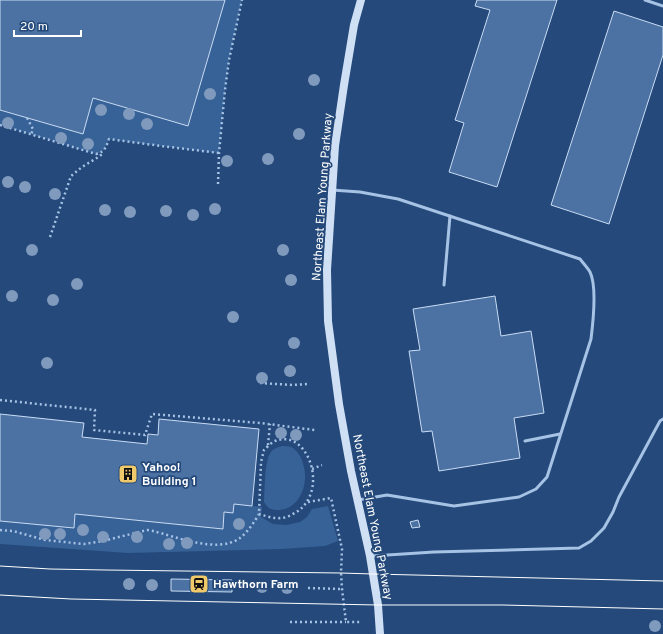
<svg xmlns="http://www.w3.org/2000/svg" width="663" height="634" font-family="Overpass,sans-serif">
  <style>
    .green { fill: #376297 }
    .building { fill: #4c72a3; stroke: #c9dcf4 }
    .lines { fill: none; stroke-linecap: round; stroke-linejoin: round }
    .path { stroke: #a6c2e4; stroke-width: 2.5; stroke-dasharray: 2 3; stroke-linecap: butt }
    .lane { stroke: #a6c2e4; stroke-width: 3 }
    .secondary { stroke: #cfdff4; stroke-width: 8 }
    .tram { stroke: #fff; stroke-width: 1 }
    .tree { fill: #7f9abd }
    .labels { text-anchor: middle; stroke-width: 3.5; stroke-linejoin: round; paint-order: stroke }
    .street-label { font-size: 12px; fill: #fff; stroke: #24497a }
    .poi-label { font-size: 12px; font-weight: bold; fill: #fff; stroke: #24497a; text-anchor: start }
  </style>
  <rect width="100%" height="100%" fill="#24497a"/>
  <g class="green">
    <path d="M225,0H242L229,60L225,90L219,153L161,146L109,139C106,147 105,152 96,154L0,125V110L83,134L93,98L188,126Z"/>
    <path d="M282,446C285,446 288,446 291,447C294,448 296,451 298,453C301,457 302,460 303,464C310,484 299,511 276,510C270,510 267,507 264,502C265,491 264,460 271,452C273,449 278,447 282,446Z"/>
    <polygon points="234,504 262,507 261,517 273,524 286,525 300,522 307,517 312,509 328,506 338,541 325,546 282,549 128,553 0,544 0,521 73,528 75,514 222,529 224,512 233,513"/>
  </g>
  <g class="building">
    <polygon points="0,0 225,0 188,126 93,98 83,134 0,110"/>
    <polygon points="477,0 557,0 497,187 449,172 464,123 455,120 490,10 475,6"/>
    <polygon points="614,11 663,27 663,55 609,224 551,205"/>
    <polygon points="495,296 501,336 531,331 544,413 514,418 520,458 439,471 432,431 422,432 409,351 420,350 413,309"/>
    <polygon points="0,414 84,423 82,437 147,444 148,434 158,435 159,419 259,429 252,506 234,504 233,513 224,512 223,529 75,514 74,528 0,521"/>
    <polygon points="418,520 420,527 412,528 410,522"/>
    <polygon points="171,579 232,580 232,592 171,591"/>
  </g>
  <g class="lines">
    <g class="path">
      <polyline points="27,118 33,129 31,135"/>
      <path d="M0,125L96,154C105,152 106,147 109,139L161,146L219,153"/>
      <polyline points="218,184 219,153 225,90 229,60 242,0"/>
      <polyline points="50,237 71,176 82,167 100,156 103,153"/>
      <polyline points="260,383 292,385 308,384"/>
      <polyline points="0,400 95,410 94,430 145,435 152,414 260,423 315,430"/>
      <polyline points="268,445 270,424"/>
      <polyline points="312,469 322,465"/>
      <polyline points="308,502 331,498 342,549 341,573 342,589 346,622 360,622"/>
      <path d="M0,530L13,531L45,540L84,544L103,541L147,530L153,531C177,537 218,554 240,538C247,533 255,521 259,514L261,462L264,450C266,448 270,444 273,442C306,425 330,488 298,511C293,514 287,518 281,518C274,519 266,516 259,514"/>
      <polyline points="308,588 342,589"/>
      <polyline points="290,622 346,622"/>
    </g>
    <g class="lane">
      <polyline points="645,0 663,6"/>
      <path d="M332,190L360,192L398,199L580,259C583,263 587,267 590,272C597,286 593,323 591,339L547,477L536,489L519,497L454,506L387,495L358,500"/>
      <polyline points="444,285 450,216"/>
      <polyline points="525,441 560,434"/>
      <polyline points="372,556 434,552 579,548 591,541 604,528 613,512 619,497 660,421 663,419"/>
    </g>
    <polyline class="secondary" points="361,0 354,25 344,85 335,146 327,270 328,321 339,404 351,471 370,556 378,605 380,634"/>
    <g class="tram">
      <polyline points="0,566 50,569 106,570 341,573 373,574 663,581"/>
      <polyline points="0,595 71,599 378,605 503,605 663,609"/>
    </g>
  </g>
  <g class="tree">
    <circle cx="314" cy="80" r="6"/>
    <circle cx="210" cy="94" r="6"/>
    <circle cx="101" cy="110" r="6"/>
    <circle cx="129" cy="114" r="6"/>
    <circle cx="8" cy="123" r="6"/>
    <circle cx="147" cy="124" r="6"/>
    <circle cx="299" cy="134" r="6"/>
    <circle cx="61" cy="138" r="6"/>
    <circle cx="88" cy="144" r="6"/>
    <circle cx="268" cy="159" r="6"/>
    <circle cx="227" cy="161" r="6"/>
    <circle cx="8" cy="182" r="6"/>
    <circle cx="25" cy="187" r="6"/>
    <circle cx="55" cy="194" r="6"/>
    <circle cx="215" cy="209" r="6"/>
    <circle cx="105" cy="210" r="6"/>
    <circle cx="166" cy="211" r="6"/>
    <circle cx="130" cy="212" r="6"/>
    <circle cx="193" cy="215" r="6"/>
    <circle cx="32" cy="250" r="6"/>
    <circle cx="283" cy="250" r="6"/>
    <circle cx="291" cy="280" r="6"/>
    <circle cx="77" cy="284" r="6"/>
    <circle cx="12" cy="296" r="6"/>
    <circle cx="53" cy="300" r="6"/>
    <circle cx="233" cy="317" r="6"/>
    <circle cx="294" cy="343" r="6"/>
    <circle cx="47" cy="363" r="6"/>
    <circle cx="290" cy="371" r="6"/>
    <circle cx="262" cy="378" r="6"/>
    <circle cx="281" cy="433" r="6"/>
    <circle cx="296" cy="435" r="6"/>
    <circle cx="239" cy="524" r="6"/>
    <circle cx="83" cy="530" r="6"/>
    <circle cx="45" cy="534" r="6"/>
    <circle cx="60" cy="534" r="6"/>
    <circle cx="103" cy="537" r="6"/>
    <circle cx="137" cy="537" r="6"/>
    <circle cx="187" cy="543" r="6"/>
    <circle cx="169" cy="544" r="6"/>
    <circle cx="129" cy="584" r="6"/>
    <circle cx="152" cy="585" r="6"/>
    <circle cx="262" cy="587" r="6"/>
    <circle cx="287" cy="588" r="6"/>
    <circle cx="655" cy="626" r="6"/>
  </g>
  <defs>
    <g id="building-square" transform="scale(1)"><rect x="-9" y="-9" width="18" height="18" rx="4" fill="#efc96a" stroke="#24497a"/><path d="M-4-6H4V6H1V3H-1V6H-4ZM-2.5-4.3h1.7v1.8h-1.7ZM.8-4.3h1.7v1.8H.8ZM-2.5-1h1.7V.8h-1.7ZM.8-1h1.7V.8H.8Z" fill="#111"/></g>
    <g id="station-square" transform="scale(1)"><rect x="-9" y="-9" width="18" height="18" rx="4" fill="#efc96a" stroke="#24497a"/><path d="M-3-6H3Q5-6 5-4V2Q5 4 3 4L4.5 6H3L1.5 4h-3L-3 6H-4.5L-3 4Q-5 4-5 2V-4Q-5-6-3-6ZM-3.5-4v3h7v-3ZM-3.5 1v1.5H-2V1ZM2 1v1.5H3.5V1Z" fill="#111"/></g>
  </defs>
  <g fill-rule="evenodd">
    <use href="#building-square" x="128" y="474"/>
    <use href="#station-square" x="199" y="584"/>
  </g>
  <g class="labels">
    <g class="street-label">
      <text transform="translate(322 197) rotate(-86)" y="4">Northeast Elam Young Parkway</text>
      <text transform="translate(373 517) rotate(79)" y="4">Northeast Elam Young Parkway</text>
    </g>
    <g class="poi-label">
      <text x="142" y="471">Yahoo!<tspan x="142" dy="14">Building 1</tspan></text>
      <text x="213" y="588">Hawthorn Farm</text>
    </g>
  </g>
  <path d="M14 30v6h67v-6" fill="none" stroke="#ffffff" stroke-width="2"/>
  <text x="20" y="30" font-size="12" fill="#ffffff" stroke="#24497a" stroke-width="3" paint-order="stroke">20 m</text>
</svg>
